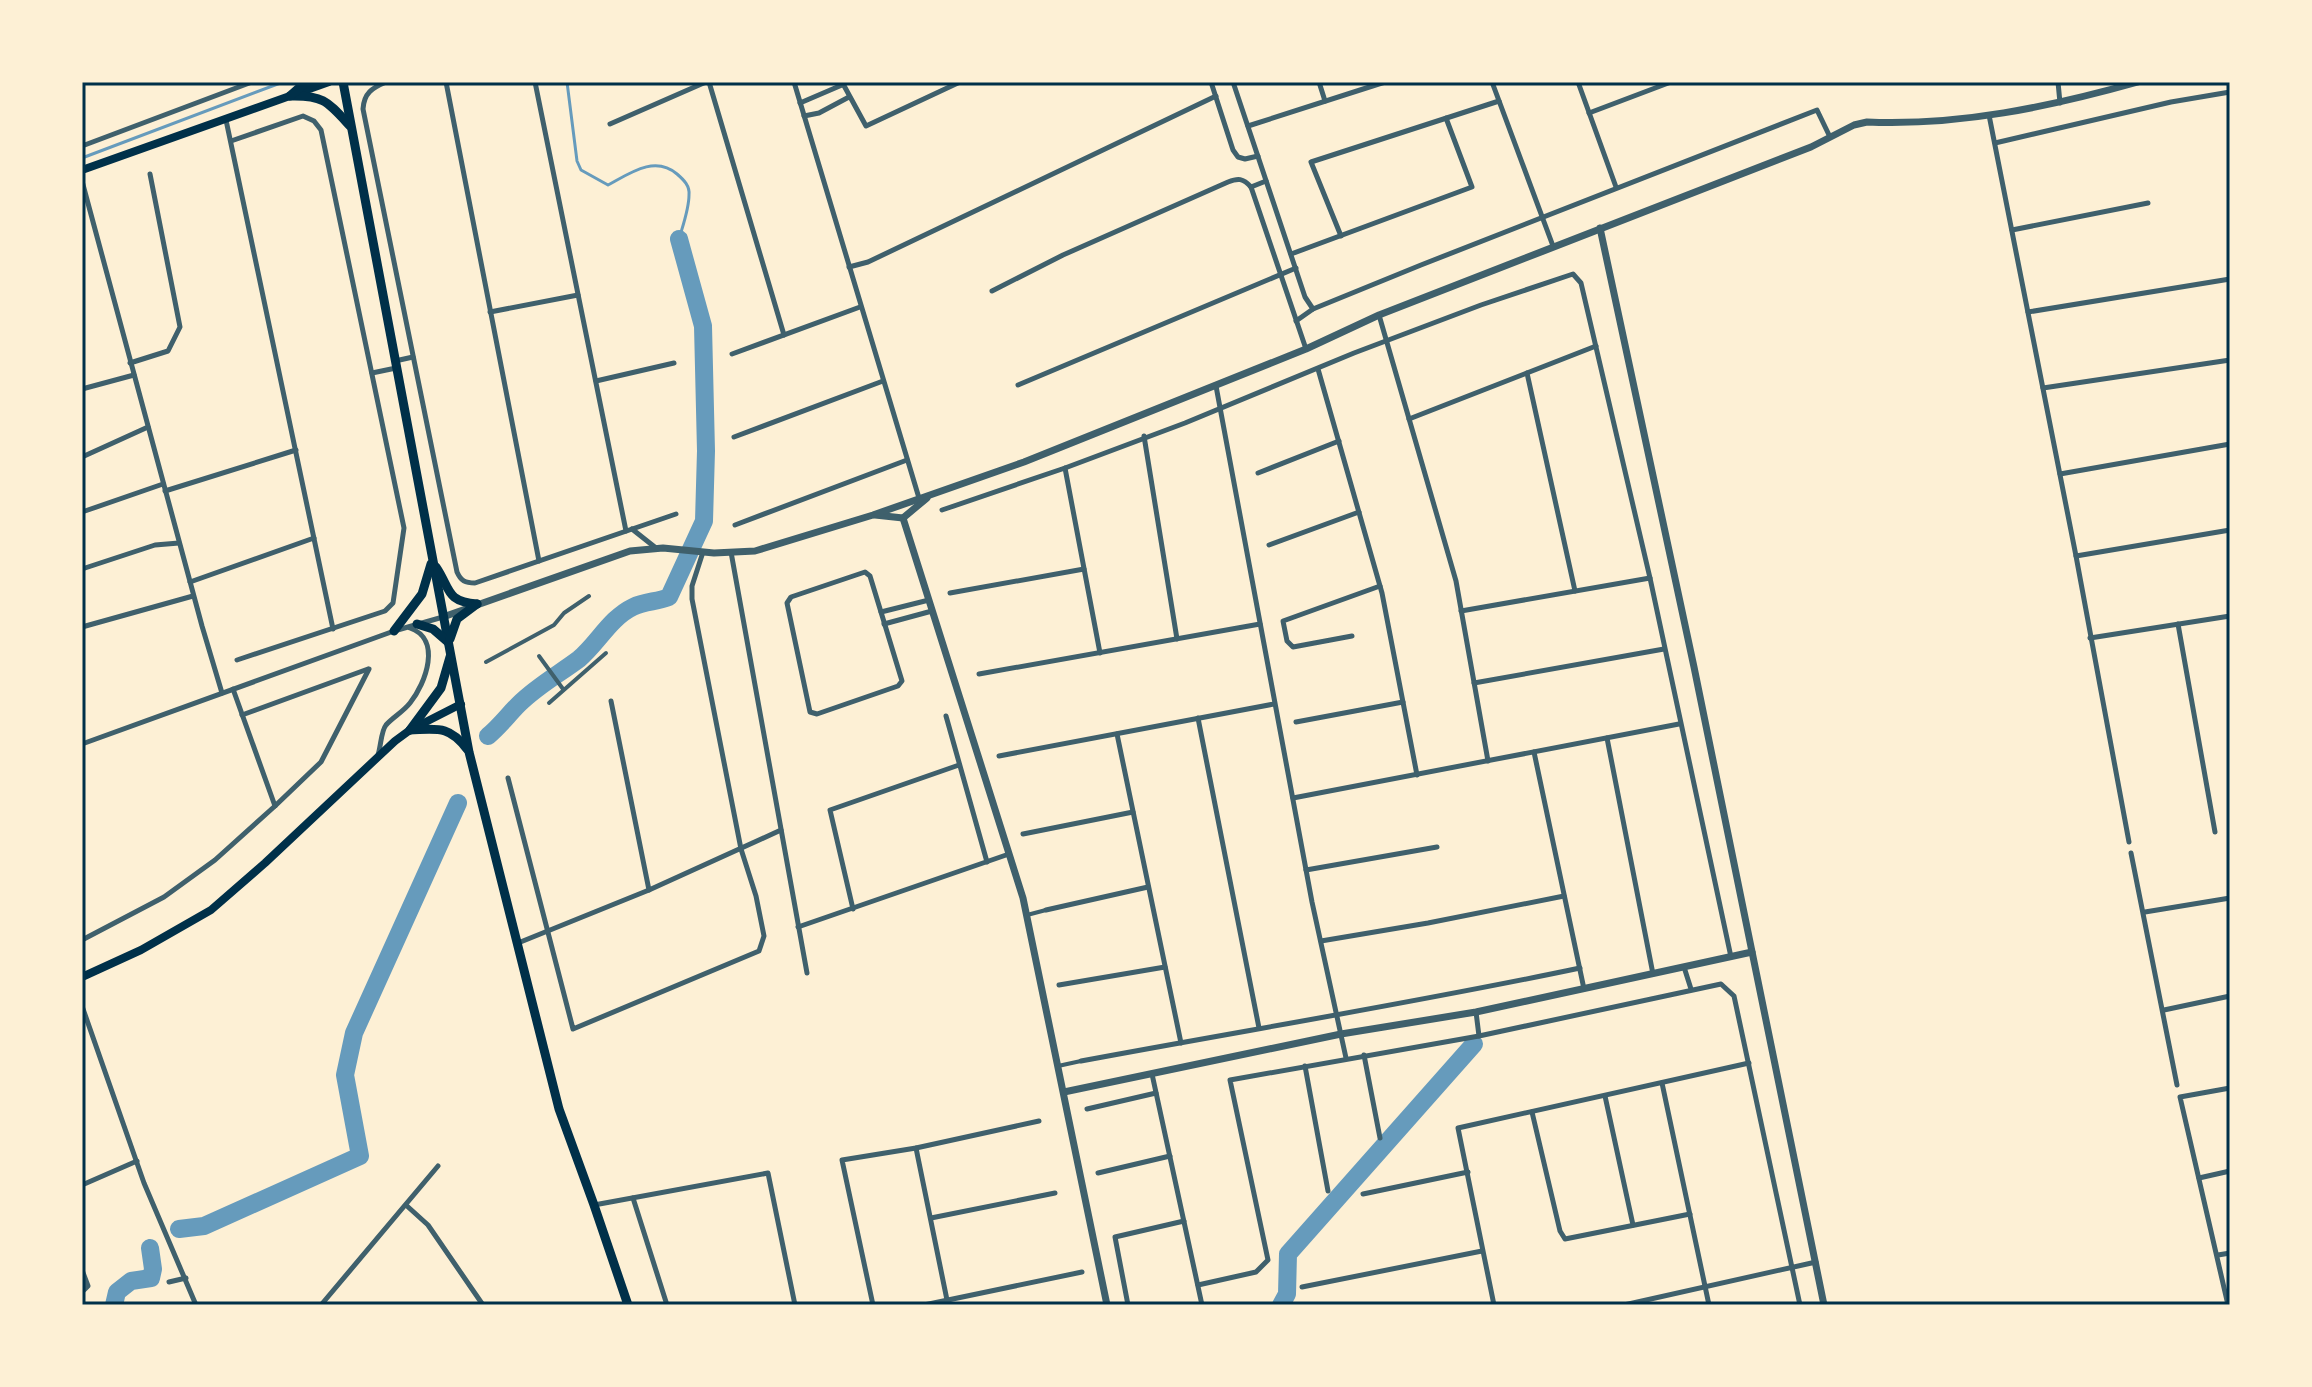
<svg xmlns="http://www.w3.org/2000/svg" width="2312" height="1387" font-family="Montserrat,sans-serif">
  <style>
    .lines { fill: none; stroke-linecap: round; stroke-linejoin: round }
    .stream { stroke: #669bbc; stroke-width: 3 }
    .river { stroke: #669bbc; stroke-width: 18 }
    .pedestrian { stroke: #3f606c; stroke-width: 4 }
    .minor { stroke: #3f606c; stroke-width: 5 }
    .tertiary { stroke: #3f606c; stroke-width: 7 }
    .secondary { stroke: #003049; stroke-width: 8 }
    .primary { stroke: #003049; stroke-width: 9 }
    .neatline { fill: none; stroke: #003049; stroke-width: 3 }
  </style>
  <rect width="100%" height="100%" fill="#fdf0d5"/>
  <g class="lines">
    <g class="stream">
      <path d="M567,82L577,161L581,170L608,185C630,173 655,155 677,174C684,180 690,186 689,195C689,209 683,225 679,239"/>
      <polyline points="82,158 283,82"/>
    </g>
    <g class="river">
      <path d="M488,736C500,726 508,715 519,704C537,686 559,674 579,659C598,643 610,618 633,607C645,601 657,602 669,597L704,521L706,451L703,326L679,239"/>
      <polyline points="179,1229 204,1226 360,1156 345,1075 354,1033 458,803"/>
      <polyline points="114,1305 117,1292 131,1281 151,1278 153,1269 150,1248"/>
      <polyline points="1281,1305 1287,1294 1288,1254 1474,1044"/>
    </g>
    <g class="pedestrian">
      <polyline points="539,656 563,689"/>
      <polyline points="486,662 554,625 564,613 589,596"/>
      <polyline points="549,703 606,653"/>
      <polyline points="1027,915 1046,910"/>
      <polyline points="1058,1066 1081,1061"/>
    </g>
    <g class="minor">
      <path d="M386,82C372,88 364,93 363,109L457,572C461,581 465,583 475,583L676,514"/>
      <polyline points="446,82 539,561"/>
      <polyline points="535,82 626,531"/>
      <polyline points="709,82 784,335"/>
      <polyline points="794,82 919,498"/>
      <polyline points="842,82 866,126 960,82"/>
      <polyline points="1211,82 1233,150 1238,157 1245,159 1258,156"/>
      <polyline points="1233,82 1305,297 1313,309"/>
      <polyline points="1319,82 1325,101"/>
      <polyline points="1492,82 1553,246"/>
      <polyline points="1578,82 1616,187"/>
      <polyline points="2058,82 2060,103"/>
      <polyline points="800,103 842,85"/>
      <polyline points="1589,113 1671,82"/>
      <polyline points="1989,115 2076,556 2129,842"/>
      <polyline points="804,116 819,113 849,97"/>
      <polyline points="226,120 333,629"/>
      <polyline points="610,124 706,82"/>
      <polyline points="1248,126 1385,82"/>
      <polyline points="231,141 303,116 314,121 321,130 404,528 393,603 385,611 237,660"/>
      <polyline points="1995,143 2171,102 2230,92"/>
      <polyline points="82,146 252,82"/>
      <polyline points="82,181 202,626 222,693"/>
      <polyline points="1251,187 1306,349"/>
      <polyline points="1251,187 1266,181"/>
      <polyline points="2012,230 2148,203"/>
      <polyline points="1341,236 1311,162 1499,101"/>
      <polyline points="1291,254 1472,187 1446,118"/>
      <polyline points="849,267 868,262 1216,96"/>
      <path d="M992,291L1063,255L1228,182C1238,178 1243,178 1251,187"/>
      <polyline points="490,312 578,295"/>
      <polyline points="2028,312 2230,279"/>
      <polyline points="1379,315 1456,581 1488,761"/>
      <polyline points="1296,321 1313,309 1421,265 1817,110 1830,137"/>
      <polyline points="732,354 860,307"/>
      <polyline points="395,361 413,357"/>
      <polyline points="130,363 168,351 180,327 150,174"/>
      <polyline points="1318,369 1382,593 1417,775"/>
      <polyline points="372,373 396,368"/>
      <polyline points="1527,373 1575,591"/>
      <polyline points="596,381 674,363"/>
      <polyline points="1018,385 1296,268"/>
      <polyline points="1216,386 1312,902 1346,1058"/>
      <polyline points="2043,388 2230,360"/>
      <polyline points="82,389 134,375"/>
      <polyline points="1409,419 1596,346"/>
      <polyline points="1144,436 1177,639"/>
      <polyline points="734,437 883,381"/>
      <polyline points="82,457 148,427"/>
      <polyline points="1065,468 1100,653"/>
      <polyline points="1258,473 1339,441"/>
      <polyline points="2060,474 2230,444"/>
      <polyline points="165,491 296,450"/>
      <polyline points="942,510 1065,468 1185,423 1354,353 1481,305 1573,274 1581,283 1650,578 1731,957"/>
      <polyline points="82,512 163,484"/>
      <polyline points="735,525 907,460"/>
      <polyline points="632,529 656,548"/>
      <polyline points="1269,545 1359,512"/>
      <polyline points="731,552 807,973"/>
      <polyline points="2076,556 2230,530"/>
      <polyline points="82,569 155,545 179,543"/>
      <polygon points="865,572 870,576 902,681 898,686 817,714 810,712 787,603 791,597"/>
      <polyline points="190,582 314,538"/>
      <polyline points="950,593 1084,569"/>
      <polyline points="1461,611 1650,578"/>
      <polyline points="881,612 929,600"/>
      <polyline points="884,624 932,611"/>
      <polyline points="2178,624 2215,832"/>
      <polyline points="82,627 193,596"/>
      <polyline points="1352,636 1293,647 1287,641 1283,621 1380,586"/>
      <polyline points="2090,638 2230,616"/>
      <polyline points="979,674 1260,624"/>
      <polyline points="1474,683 1664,649"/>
      <polyline points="233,689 275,806"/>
      <polyline points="611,701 649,890"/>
      <polyline points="242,715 368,669"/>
      <polyline points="946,716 987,862"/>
      <polyline points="1198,718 1259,1028"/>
      <polyline points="1296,722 1403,702"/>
      <polyline points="1117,734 1181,1043"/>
      <polyline points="1607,738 1653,974"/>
      <polyline points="82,744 394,631 443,617"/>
      <polyline points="1534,752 1584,989"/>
      <path d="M378,755C381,746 381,731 386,725C393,717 403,712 410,703C426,683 442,639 410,628"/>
      <polyline points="999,756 1274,704"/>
      <polyline points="508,778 573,1029 759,951 764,936 756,896 741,849 692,599 692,586 703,552"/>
      <polyline points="1293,798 1679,724"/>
      <polyline points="1023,834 1133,812"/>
      <polyline points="2131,853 2177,1085"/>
      <polyline points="1306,870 1437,847"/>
      <polyline points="853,909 830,810 959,765"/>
      <polyline points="1046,910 1148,887"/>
      <polyline points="2145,912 2230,898"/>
      <polyline points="798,927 1009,854"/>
      <polyline points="82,940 164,897 215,860 275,806 321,762 369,669"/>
      <polyline points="1321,941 1428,923 1564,896"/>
      <polyline points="518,943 649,890 781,830"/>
      <polyline points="1684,967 1691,989"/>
      <polyline points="1059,985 1165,967"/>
      <polyline points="82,1006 144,1183 196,1305"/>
      <polyline points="2164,1010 2230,996"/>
      <polyline points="1476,1012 1479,1036"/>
      <polyline points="1364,1055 1380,1138"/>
      <path d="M1081,1061C1247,1030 1414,1003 1580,968"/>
      <polyline points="1305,1066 1328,1191"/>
      <polyline points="1152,1074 1202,1305"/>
      <polyline points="1662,1083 1709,1305"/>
      <polyline points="1605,1096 1633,1225"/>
      <polyline points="1087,1109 1156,1093"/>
      <polyline points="1532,1112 1560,1231 1565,1239 1690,1214"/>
      <polyline points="916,1148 947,1300"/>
      <polyline points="1098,1173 1170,1156"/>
      <polyline points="2199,1178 2230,1171"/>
      <polyline points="82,1185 137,1161"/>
      <polyline points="1363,1194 1468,1172"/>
      <polyline points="633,1198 667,1305"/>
      <polyline points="594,1205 768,1173 795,1305"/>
      <polyline points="407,1206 428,1225 483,1305"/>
      <polyline points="931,1218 1055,1193"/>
      <polyline points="2218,1255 2230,1253"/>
      <polyline points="82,1270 88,1286 82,1292"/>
      <polyline points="169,1282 186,1278"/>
      <polyline points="1198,1285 1256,1272 1268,1260 1230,1080 1479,1036 1721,984 1734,996 1800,1305"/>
      <polyline points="1302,1287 1482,1251"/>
      <polyline points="321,1305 438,1166"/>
      <polyline points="873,1305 842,1160 916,1148 1039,1121"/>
      <polyline points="924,1305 1082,1272"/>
      <polyline points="1128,1305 1115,1237 1184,1221"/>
      <polyline points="1494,1305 1458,1128 1749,1063"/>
      <polyline points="1624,1305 1816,1262"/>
      <polyline points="2228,1305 2180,1097 2230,1088"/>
    </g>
    <g class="tertiary">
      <polyline points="1600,228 1694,667 1824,1305"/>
      <polyline points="875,515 903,518"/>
      <polyline points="903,518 1023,898 1107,1305"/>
      <polyline points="903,518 927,498"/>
      <path d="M443,617L630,551L663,548L714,553L755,551L873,515L1024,462L1306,349L1379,315L1811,147L1854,125L1867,122C1959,126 2049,107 2138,82"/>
      <polyline points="1064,1092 1341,1034 1476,1012 1752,952"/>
    </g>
    <g class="secondary">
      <polyline points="82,170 329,82"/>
      <polyline points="82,977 141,950 211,910 265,863 395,741 410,730 461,704"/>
    </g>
    <g class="primary">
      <polyline points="343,82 469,752 559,1109 594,1205 628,1305"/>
      <path d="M290,96C324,95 328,102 350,126"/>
      <polyline points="290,96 306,82"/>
      <path d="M436,567C451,589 445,601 477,604"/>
      <polyline points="417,624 433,629 448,642"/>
      <polyline points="394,631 422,594 431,564"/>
      <polyline points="450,639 457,619 477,604"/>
      <polyline points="410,730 441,688 450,657"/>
      <path d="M410,730C437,729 449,725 467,749"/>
    </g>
  </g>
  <rect width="2312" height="1387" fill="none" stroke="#fdf0d5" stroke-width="168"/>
  <rect x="84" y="84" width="2144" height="1219" class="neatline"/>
</svg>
